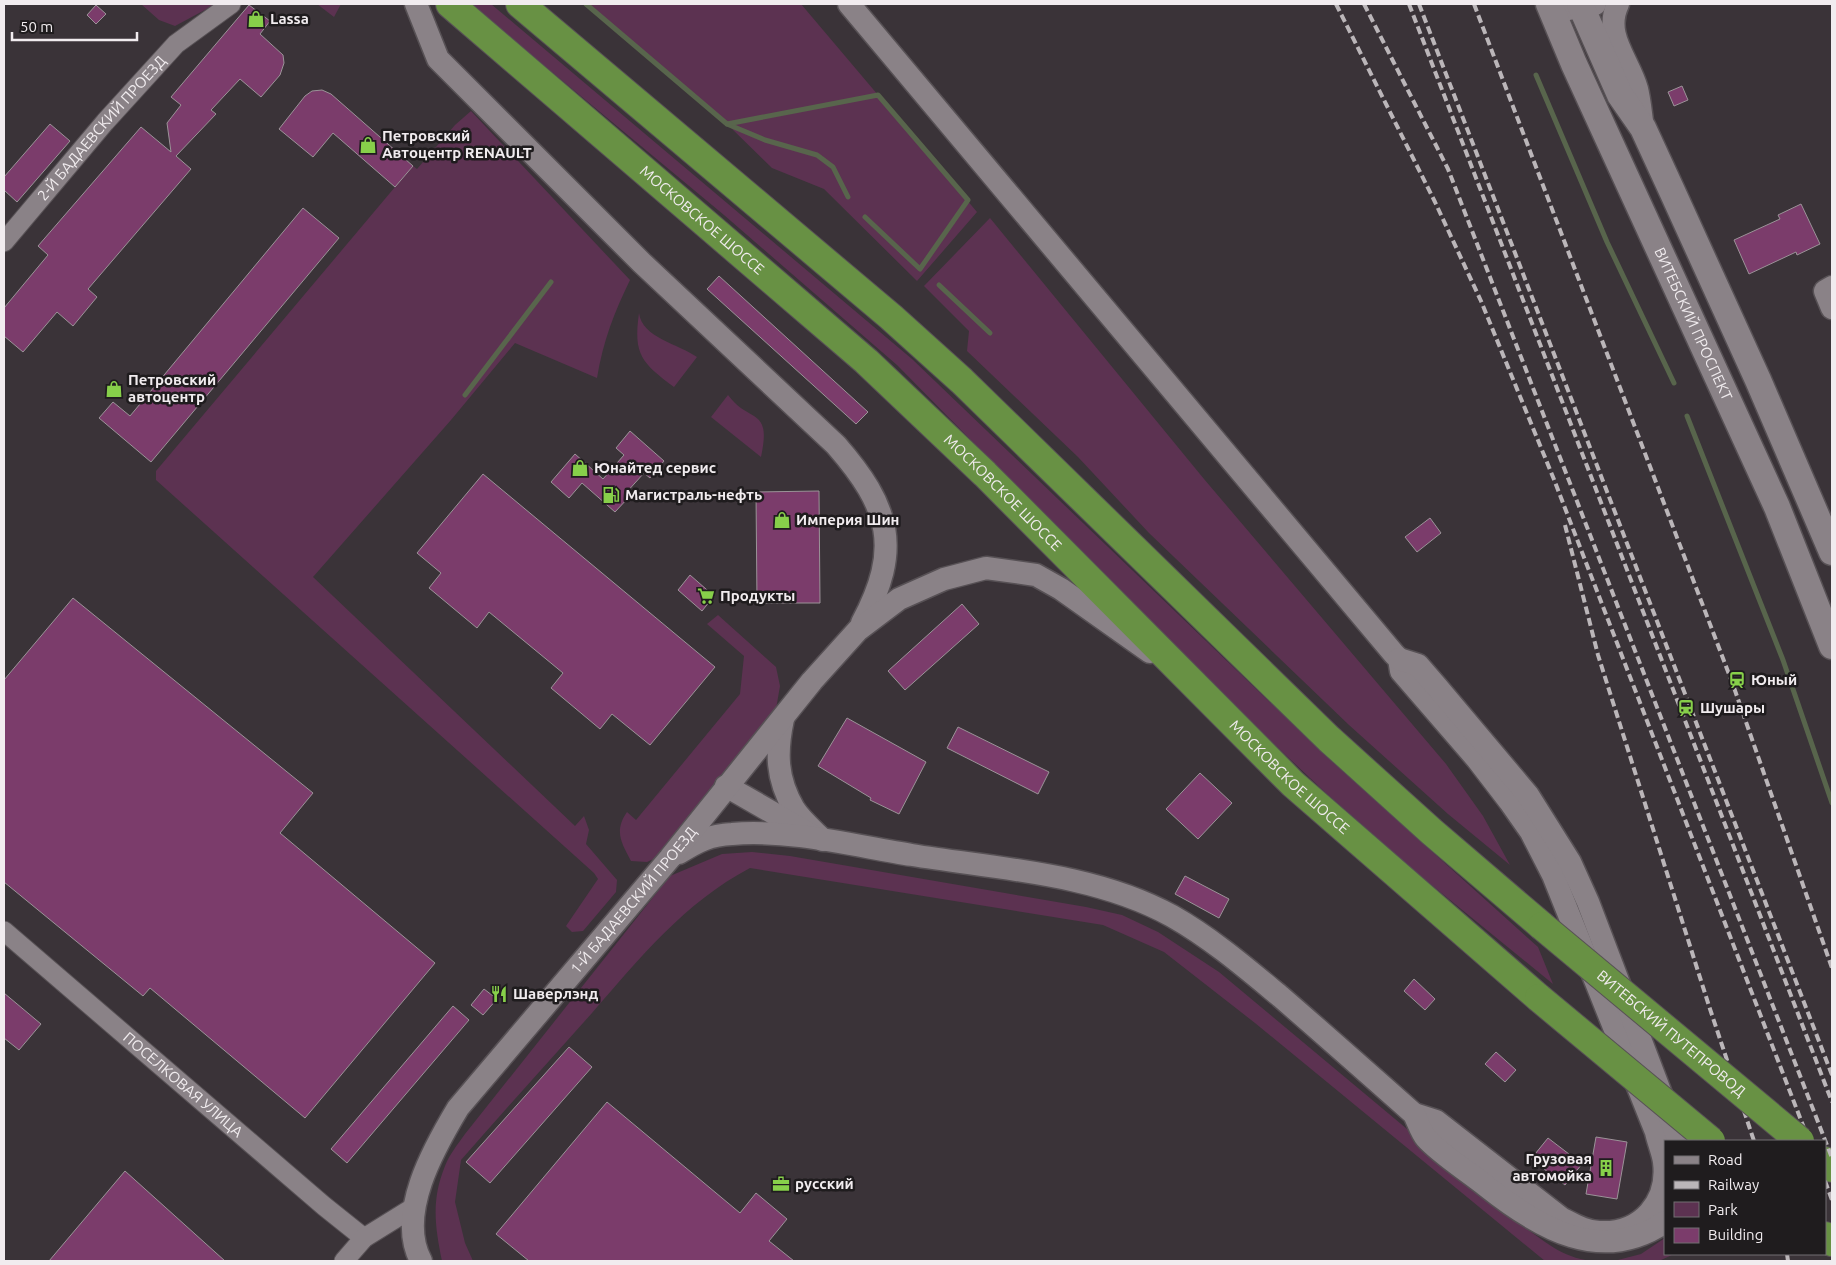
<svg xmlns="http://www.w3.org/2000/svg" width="1836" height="1265" font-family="Ubuntu,sans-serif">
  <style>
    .green { fill: #5c3251 }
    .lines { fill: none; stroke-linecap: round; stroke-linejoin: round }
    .stream { stroke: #58654c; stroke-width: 5 }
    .building { fill: #7b3c6b; stroke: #9b9398 }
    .minor-casing { stroke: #575155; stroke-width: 21 }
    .tertiary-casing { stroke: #575155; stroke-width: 25 }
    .secondary-casing { stroke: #575155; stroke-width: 29 }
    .trunk-casing { stroke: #575155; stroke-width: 30 }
    .minor { stroke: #8a8287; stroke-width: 19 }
    .tertiary { stroke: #8a8287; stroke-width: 22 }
    .secondary { stroke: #8a8287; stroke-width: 26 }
    .trunk { stroke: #689144; stroke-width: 28 }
    .rail { stroke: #bbb6b9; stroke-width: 4; stroke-dasharray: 8 4; stroke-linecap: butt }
    .trunk-bridge-casing { stroke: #575155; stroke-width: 30; stroke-linecap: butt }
    .trunk-bridge { stroke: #689144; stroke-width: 28 }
    .labels { text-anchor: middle; stroke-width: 5; stroke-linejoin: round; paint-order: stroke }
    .poi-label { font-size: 15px; font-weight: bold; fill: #f1ecef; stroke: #1f1c1e; text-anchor: start }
    .street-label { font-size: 15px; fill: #f1ecef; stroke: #1f1c1e }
  </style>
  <rect width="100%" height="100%" fill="#3a3338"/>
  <g class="green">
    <polygon points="141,4 216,4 175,26 159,20"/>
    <polygon points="317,4 341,4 334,17"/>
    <polygon points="470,4 491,4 912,359 1328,758 1538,947 1553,984 1417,873 1326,793 1226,699 897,365 724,215"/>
    <polygon points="586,4 801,4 977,212 917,281 824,189 772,168 727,124"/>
    <path d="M471,111L630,280C614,313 603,341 597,378L515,343L451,420L313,577L575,826L584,816L589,830L586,844L617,880L616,892L583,931L572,932L566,926L598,879L594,873L156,480V471L395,187L413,166L417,169L455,125Z"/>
    <polygon points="990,218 1204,479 1446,764 1483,816 1510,865 1448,814 1349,725 1149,533 1078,457 967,351 969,331 924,286"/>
    <path d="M639,313C642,338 679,344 697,357L674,387C642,363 633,355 639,313Z"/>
    <path d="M728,395C749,424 772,406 761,457L711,417Z"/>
    <path d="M718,615L776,667L780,686L776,709L662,855L647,862L631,861C621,842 614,831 627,812L636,820L740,694L744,656L707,624Z"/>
    <path d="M752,852L790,856L1086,907L1122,915L1158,932L1219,972L1522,1225C1546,1243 1566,1260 1596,1261H1545L1255,1023L1164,952L1103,925L750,868C685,902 639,959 592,1013C548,1062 504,1111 461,1160L455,1202L465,1243L473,1261H442C435,1227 431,1200 445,1166C449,1155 458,1144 465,1134L670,876L722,854Z"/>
    <polygon points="1665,1238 1665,1254 1674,1254 1659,1261 1614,1261 1641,1254"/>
  </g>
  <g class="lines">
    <g class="stream">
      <polyline points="586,4 727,124 765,140 817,155 833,167 848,197"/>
      <polyline points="1536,75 1607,242 1674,383"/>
      <polyline points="727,124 878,95 968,200 920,269 865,217"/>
      <polyline points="939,285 990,333"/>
      <polyline points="465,395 551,282"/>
      <polyline points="1687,416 1783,660 1832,803"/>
    </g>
  </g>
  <g class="building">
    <polygon points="96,5 106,14 96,24 87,15"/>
    <polygon points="249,5 270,21 260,34 283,55 284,63 280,75 261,97 240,79 211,110 216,114 176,156 191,169 88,289 97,297 73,326 57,312 23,352 4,336 4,308 48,255 38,246 141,127 171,152 167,123 181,105 171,97"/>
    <polygon points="1682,86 1688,100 1674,106 1668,92"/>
    <polygon points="322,90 331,94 413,166 395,187 333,133 313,157 279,129 305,96 312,91"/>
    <polygon points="50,124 70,141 17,202 4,190 4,177"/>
    <polygon points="1801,204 1820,244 1797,255 1796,252 1749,274 1734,240 1780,219 1778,215"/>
    <polygon points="303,208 339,238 151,462 99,418 113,402 130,416"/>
    <polygon points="719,276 868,412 856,424 707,289"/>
    <polygon points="630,431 664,461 650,478 644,473 625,494 629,497 615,512 582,483 569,498 551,482 575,454 603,479 624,455 616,448"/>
    <polygon points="483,474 715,667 650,745 612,714 600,729 551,688 563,673 489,612 477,628 429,588 441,573 417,553"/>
    <polygon points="819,491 820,603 757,603 756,492"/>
    <polygon points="1430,518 1441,533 1417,552 1405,537"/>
    <polygon points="690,575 714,596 702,611 678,590"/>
    <polygon points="73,598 313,793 280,833 435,963 305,1118 150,988 143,996 4,882 4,680"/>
    <polygon points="962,604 979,624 905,690 888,671"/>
    <polygon points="847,718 926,762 899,814 870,800 871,798 818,766"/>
    <polygon points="958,727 1049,772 1038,794 947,748"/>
    <polygon points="1200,773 1232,803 1198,839 1166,809"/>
    <polygon points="1185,876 1229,899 1219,918 1175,894"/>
    <polygon points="1414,979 1435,999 1425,1010 1404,991"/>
    <polygon points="484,989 497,999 483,1015 471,1005"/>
    <polygon points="4,993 41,1024 19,1050 4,1038"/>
    <polygon points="453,1006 469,1020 347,1163 331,1149"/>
    <polygon points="569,1047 592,1067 490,1183 466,1162"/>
    <polygon points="1496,1052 1516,1070 1505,1082 1485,1064"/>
    <polygon points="607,1102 740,1213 756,1193 787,1219 769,1241 794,1261 529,1261 496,1234"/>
    <polygon points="1596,1137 1627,1142 1617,1199 1586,1194"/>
    <polygon points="1548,1138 1582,1164 1565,1185 1531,1159"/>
    <polygon points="125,1171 225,1261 49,1261"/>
  </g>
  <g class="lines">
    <g class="minor-casing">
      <g id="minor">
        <path id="s1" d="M4,242L105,122L176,44L231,4"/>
        <path id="s2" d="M4,931L324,1206L364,1238"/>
        <polyline points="344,1261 364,1238 414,1207"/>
      </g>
    </g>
    <g class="tertiary-casing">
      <g id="tertiary">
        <path d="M416,4L438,59L642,263L836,445C890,507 902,548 862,623"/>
        <path d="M849,4L1394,654L1399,659L1401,671L1477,759L1510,802L1531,832L1553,875L1656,1132C1658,1142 1663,1153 1664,1162C1669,1202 1641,1234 1600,1232C1586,1232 1573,1224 1561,1218L1436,1121L1414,1114"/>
        <path d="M1618,4C1603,35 1629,60 1637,89C1640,101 1641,115 1643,128"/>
        <polyline points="1553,12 1595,4"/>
        <polyline points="1832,287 1825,291 1832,308"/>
        <polyline points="1399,659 1418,665 1437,687 1528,795 1570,862 1588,902 1679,1141"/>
        <path d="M783,719C776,752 776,778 794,809C801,820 814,831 823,840"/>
        <polyline points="726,786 810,834"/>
        <path d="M679,853C698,841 710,835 732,834C790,829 855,846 912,855C998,869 1094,873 1172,916C1211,938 1246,968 1281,997C1326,1036 1370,1075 1414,1114C1418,1122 1421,1132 1426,1138C1439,1153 1470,1173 1486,1186C1540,1229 1601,1265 1665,1222"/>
        <path id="s3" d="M421,1261C396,1214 434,1148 458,1108L670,858L812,681L858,630L899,599L944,579L986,568L1036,575L1061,589L1150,652"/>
      </g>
    </g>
    <g class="secondary-casing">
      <g id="secondary">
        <path id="s4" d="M1549,4L1574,64L1777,507L1832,646"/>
        <polyline points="1580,4 1620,95 1643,128 1672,191 1758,380 1832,552"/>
      </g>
    </g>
    <g class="trunk-casing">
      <g id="trunk">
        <path id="s5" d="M450,4L866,361L985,474L1293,784L1539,998"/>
        <polyline points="520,4 891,317 962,381 1329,739 1432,832 1542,926"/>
        <polyline points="1825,1161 1832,1168"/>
        <polyline points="1825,1236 1832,1242"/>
      </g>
    </g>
    <use href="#minor" class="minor"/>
    <use href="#tertiary" class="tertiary"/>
    <use href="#secondary" class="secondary"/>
    <use href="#trunk" class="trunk"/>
    <g class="rail">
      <polyline points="1336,4 1435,202 1481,301 1553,477 1809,1141"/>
      <polyline points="1364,4 1448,169 1832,1158"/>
      <polyline points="1409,4 1832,1102"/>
      <polyline points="1419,4 1832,1075"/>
      <polyline points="1474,4 1732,682 1832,968"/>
      <polyline points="1565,525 1598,655 1709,1006 1754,1141"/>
      <polyline points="1825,1181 1832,1200"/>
      <polyline points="1787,1254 1788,1261"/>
    </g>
    <g class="trunk-bridge-casing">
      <g id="trunk-bridge">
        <path id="s6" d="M1542,926L1800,1141"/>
        <polyline points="1539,998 1711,1141"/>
      </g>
    </g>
    <use href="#trunk-bridge" class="trunk-bridge"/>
  </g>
  <defs>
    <g id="shop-bare" transform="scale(1.35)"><path d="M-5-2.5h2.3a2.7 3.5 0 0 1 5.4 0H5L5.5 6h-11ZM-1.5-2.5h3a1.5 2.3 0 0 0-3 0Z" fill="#87cf4a" stroke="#1f1c1e" stroke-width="2.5" paint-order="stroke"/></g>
    <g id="fuel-bare" transform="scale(1.35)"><path d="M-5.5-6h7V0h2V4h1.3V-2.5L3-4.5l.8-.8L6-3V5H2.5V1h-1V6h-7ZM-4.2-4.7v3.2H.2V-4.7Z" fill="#87cf4a" stroke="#1f1c1e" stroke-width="2.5" paint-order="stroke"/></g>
    <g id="supermarket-bare" transform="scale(1.35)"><path d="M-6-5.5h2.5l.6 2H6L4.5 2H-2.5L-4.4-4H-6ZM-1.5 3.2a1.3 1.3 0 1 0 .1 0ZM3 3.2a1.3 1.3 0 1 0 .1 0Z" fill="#87cf4a" stroke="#1f1c1e" stroke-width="2.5" paint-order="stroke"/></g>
    <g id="station-bare" transform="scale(1.35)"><path d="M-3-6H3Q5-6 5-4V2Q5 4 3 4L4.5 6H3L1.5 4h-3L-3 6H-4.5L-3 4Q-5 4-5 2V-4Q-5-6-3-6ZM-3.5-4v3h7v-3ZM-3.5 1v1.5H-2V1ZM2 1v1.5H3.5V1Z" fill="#87cf4a" stroke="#1f1c1e" stroke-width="2.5" paint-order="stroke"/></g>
    <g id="restaurant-bare" transform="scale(1.35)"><path d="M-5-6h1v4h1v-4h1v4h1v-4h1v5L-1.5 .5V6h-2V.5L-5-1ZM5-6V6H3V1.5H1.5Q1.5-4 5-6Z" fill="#87cf4a" stroke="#1f1c1e" stroke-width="2.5" paint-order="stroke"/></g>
    <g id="building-bare" transform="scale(1.35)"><path d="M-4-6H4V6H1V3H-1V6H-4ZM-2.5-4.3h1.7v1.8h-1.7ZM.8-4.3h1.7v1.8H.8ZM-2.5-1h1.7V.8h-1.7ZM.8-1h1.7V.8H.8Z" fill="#87cf4a" stroke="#1f1c1e" stroke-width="2.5" paint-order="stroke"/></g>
    <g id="office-bare" transform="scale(1.35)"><path d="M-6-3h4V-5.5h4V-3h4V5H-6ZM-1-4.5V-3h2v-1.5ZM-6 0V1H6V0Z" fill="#87cf4a" stroke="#1f1c1e" stroke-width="2.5" paint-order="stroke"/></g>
  </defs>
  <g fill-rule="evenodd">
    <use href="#shop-bare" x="256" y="19"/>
    <use href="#shop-bare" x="368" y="145"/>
    <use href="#shop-bare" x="114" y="389"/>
    <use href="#shop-bare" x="580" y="468"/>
    <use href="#fuel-bare" x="611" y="495"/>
    <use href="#shop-bare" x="782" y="520"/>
    <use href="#supermarket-bare" x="706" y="596"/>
    <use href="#station-bare" x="1737" y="680"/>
    <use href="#station-bare" x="1686" y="708"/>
    <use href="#restaurant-bare" x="499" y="994"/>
    <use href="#building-bare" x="1606" y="1168"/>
    <use href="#office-bare" x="781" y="1184"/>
  </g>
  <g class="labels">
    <g class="poi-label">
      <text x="270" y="24">Lassa</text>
      <text x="382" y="141">Петровский<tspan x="382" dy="17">Автоцентр RENAULT</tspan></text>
      <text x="128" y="385">Петровский<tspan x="128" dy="17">автоцентр</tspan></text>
      <text x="594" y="473">Юнайтед сервис</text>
      <text x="625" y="500">Магистраль-нефть</text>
      <text x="796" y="525">Империя Шин</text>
      <text x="720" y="601">Продукты</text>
      <text x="1751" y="685">Юный</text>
      <text x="1700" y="713">Шушары</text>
      <text x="513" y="999">Шаверлэнд</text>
      <text x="1592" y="1164" text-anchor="end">Грузовая<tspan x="1592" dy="17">автомойка</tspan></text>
      <text x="795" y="1189">русский</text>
    </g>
    <g class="street-label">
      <text dy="5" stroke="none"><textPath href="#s1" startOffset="150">2-Й БАДАЕВСКИЙ ПРОЕЗД</textPath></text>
      <text dy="5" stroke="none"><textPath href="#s5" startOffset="332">МОСКОВСКОЕ ШОССЕ</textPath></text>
      <text dy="5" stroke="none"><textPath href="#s4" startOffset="351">ВИТЕБСКИЙ ПРОСПЕКТ</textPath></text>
      <text dy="5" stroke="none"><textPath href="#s5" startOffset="738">МОСКОВСКОЕ ШОССЕ</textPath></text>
      <text dy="5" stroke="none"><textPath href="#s5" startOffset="1142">МОСКОВСКОЕ ШОССЕ</textPath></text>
      <text dy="5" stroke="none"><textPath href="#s3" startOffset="436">1-Й БАДАЕВСКИЙ ПРОЕЗД</textPath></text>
      <text dy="5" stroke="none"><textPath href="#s6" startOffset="168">ВИТЕБСКИЙ ПУТЕПРОВОД</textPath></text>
      <text dy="5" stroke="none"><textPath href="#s2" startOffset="236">ПОСЕЛКОВАЯ УЛИЦА</textPath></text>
    </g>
  </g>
  <rect width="1836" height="1265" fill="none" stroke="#f1ecef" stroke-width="10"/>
  <rect x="1664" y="1140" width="162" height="115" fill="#1f1c1e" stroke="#736f72"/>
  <rect x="1674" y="1156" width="25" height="8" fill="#8a8287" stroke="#736f72"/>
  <text x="1708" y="1165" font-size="15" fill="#f1ecef">Road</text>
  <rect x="1674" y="1181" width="25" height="8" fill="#bbb6b9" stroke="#736f72"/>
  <text x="1708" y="1190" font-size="15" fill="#f1ecef">Railway</text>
  <rect x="1674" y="1202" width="25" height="15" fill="#5c3251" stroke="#736f72"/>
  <text x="1708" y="1215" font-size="15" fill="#f1ecef">Park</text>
  <rect x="1674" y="1228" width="25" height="15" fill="#7b3c6b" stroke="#736f72"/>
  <text x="1708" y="1240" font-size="15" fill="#f1ecef">Building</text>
  <path d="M12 32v8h125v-8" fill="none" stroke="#f1ecef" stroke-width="2.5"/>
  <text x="20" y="32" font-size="15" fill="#f1ecef" stroke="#1f1c1e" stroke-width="4" paint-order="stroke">50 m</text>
</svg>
